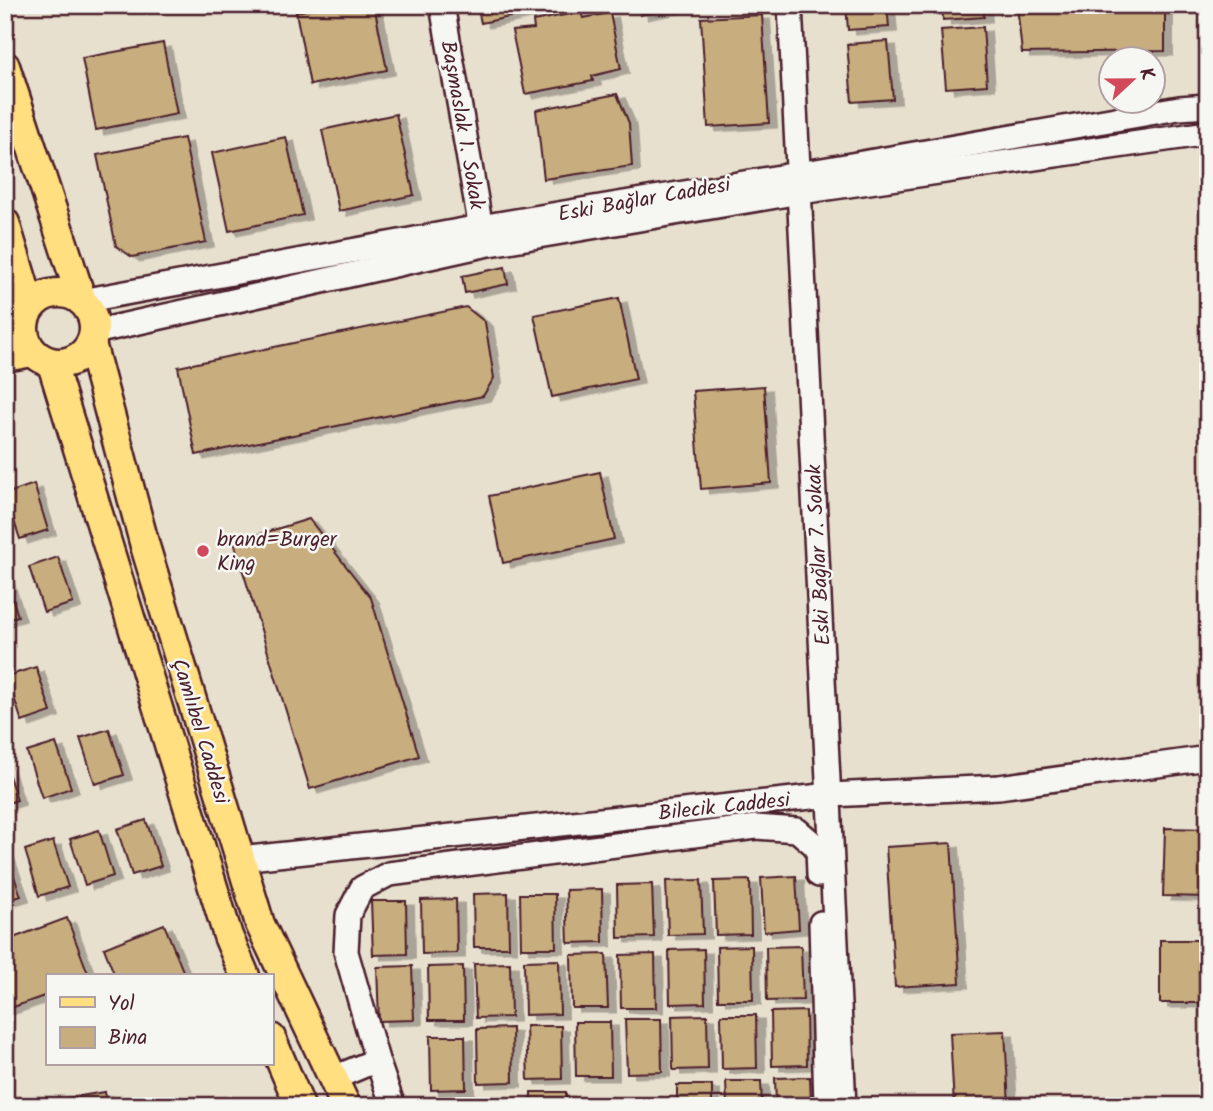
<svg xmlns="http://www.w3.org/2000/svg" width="1213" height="1111" font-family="Kalam,sans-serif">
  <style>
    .building { fill: #c8ae7e; stroke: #4a1f2b; stroke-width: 2; filter: url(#shadow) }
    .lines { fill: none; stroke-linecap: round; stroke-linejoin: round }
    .minor-casing { stroke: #4a1f2b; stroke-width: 28 }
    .major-casing { stroke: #4a1f2b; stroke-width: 33 }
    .minor { stroke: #f6f6f2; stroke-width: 23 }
    .major { stroke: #ffdf80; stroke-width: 28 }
    .poi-dot { fill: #d1495b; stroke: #f6f6f2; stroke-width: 2.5 }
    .labels { text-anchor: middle; stroke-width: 5; stroke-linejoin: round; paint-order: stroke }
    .street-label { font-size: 21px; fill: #4a1f2b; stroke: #f6f6f2 }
    .poi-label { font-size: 21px; fill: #4a1f2b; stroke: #f6f6f2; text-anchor: start }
  </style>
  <defs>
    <filter id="shadow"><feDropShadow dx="8" dy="4.5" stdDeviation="0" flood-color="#0004"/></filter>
  </defs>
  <rect width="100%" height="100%" fill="#e8e0cf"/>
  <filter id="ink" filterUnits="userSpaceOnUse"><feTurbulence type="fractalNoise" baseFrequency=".0143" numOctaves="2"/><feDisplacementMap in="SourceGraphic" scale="14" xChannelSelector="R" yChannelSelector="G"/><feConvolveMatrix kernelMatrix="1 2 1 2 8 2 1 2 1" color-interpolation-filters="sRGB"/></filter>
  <g filter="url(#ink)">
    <g class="building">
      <polygon points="329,5 374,5 387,70 310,85 296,12"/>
      <polygon points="477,5 567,5 481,23"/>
      <polygon points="638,5 689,5 640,15"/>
      <polygon points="846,5 887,5 889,27 848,30"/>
      <polygon points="942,5 983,5 984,17 943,20"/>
      <polygon points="1017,5 1165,5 1165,51 1022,53"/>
      <polygon points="581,12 583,18 610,13 621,69 592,76 593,81 525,94 512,31 534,29 533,21"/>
      <polygon points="762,15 769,123 708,127 701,18"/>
      <polygon points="983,27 987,85 946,88 941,30"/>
      <polygon points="888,41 893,99 852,102 847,44"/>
      <polygon points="163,43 177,114 96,130 82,58"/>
      <polygon points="617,94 629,123 632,166 544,179 536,110"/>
      <polygon points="396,114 414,195 339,211 322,130"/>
      <polygon points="286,137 303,215 229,231 212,153"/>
      <polygon points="184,138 206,242 132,257 116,246 97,155"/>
      <polygon points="505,267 508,284 465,293 462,276"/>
      <polygon points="619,298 636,379 552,397 534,315"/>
      <polygon points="466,307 485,322 494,378 483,396 196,455 178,367"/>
      <polygon points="764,386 771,483 701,489 693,391"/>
      <polygon points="600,472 614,539 503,563 489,496"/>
      <polygon points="34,484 48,530 20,539 5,494"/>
      <polygon points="309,519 371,598 419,756 310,789 234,542"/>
      <polygon points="58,557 73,603 44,612 29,567"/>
      <polygon points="5,576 18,616 5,620"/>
      <polygon points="36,667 51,712 22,722 7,676"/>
      <polygon points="109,729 124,775 95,784 80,738"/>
      <polygon points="56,743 71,788 42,798 27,752"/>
      <polygon points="5,764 17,800 5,804"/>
      <polygon points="146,820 161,866 132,875 117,829"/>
      <polygon points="1165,828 1208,829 1208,897 1163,896"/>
      <polygon points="99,830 113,876 85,885 70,839"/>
      <polygon points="53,841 68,887 39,896 25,850"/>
      <polygon points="951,843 960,983 895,987 886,847"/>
      <polygon points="5,851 21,896 5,901"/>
      <polygon points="796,876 799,929 764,932 761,878"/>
      <polygon points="701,880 703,934 668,935 666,881"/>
      <polygon points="750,880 751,934 716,935 714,881"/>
      <polygon points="652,884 654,937 618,938 617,885"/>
      <polygon points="602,889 603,942 568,943 566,890"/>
      <polygon points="508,893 509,947 474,947 473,894"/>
      <polygon points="520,894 555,894 556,948 521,948"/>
      <polygon points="456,899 457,953 422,954 421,900"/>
      <polygon points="371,901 406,901 407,954 373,955"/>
      <polygon points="67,918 89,976 47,976 47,995 5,1010 5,941"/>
      <polygon points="164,924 185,976 115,976 104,948"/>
      <rect x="1160" y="940" width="48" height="63"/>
      <polygon points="752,946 753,1000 718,1000 717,947"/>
      <polygon points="801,946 803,1000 767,1001 766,947"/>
      <polygon points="704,949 705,1003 670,1004 669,950"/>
      <polygon points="606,954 608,1008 572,1008 571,955"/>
      <polygon points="655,954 656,1008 621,1008 620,955"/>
      <polygon points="559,960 560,1014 525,1015 524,961"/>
      <polygon points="510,963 511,1017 476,1018 474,964"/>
      <polygon points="412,966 414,1020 379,1021 377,967"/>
      <polygon points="463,966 464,1020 429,1020 428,967"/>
      <polygon points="806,1011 807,1065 772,1066 771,1012"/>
      <polygon points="707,1015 708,1069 673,1070 672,1016"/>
      <polygon points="721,1015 756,1015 757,1068 722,1069"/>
      <polygon points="625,1019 661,1019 662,1072 627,1073"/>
      <polygon points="575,1022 610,1022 611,1076 576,1076"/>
      <polygon points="526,1026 561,1026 562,1079 528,1080"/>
      <polygon points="512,1028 513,1082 478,1083 477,1029"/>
      <polygon points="1005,1031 1009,1106 954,1106 950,1033"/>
      <polygon points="430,1036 465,1036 466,1089 431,1090"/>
      <polygon points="810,1077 811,1106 776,1106 775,1078"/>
      <polygon points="726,1081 761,1081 762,1106 727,1106"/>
      <rect x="677" y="1085" width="35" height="21"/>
      <polygon points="105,1092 107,1106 25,1106 25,1105"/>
      <rect x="531" y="1092" width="35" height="14"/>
      <polygon points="483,1099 518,1099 519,1106 483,1106"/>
      <polygon points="469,1101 469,1106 434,1106 434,1102"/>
    </g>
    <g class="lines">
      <g class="minor-casing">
        <g id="minor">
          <polyline points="442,5 483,240"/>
          <polyline points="790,5 844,1106"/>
          <polyline points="82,301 480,227 822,170 1179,108 1208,106"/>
          <polyline points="94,332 484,245 800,192 1208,133"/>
          <polyline points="240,859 830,795 999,787 1208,758"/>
          <polyline points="821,923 826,1106"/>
          <polyline points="334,1078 377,1060"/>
          <polyline points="393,1106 377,1060 346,952 348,915 362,888 389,874 756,827 797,830 818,848 819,875"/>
        </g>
      </g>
      <g class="major-casing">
        <g id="major">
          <polyline points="5,66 82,301"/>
          <polyline points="5,223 30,306 5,312"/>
          <circle cx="59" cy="328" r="35"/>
          <polyline points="91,343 145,546 260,924 346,1106"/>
          <polyline points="5,357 32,352"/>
          <polyline points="52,364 228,936 245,976"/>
          <polyline points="271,1038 300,1106"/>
        </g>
      </g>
      <use href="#minor" class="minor"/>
      <use href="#major" class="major"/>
    </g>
  </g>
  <circle class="poi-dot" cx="203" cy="551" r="7"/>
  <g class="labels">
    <g class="street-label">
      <text transform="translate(463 125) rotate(80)" y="7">Başmaslak 1. Sokak</text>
      <text transform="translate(644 199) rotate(-10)" y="7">Eski Bağlar Caddesi</text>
      <text transform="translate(818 555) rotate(-93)" y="7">Eski Bağlar 7. Sokak</text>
      <text transform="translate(201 731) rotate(73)" y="7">Çamlıbel Caddesi</text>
      <text transform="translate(724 806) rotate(-6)" y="7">Bilecik Caddesi</text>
    </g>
    <g class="poi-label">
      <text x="217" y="546">brand=Burger<tspan x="217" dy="24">King</tspan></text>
    </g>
  </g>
  <rect width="1213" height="1111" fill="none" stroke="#f6f6f2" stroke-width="28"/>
  <rect x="14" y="14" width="1185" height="1083" fill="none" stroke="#4a1f2b" stroke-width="2.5" filter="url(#ink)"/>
  <rect x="46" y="974" width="228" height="91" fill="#f6f6f2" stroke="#b1a0a2" stroke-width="2"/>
  <rect x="60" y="997" width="35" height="10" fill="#ffdf80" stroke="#b1a0a2" stroke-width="2"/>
  <text x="108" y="1010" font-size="21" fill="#4a1f2b">Yol</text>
  <rect x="60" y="1027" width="35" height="21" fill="#c8ae7e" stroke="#b1a0a2" stroke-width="2"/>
  <text x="108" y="1044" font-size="21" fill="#4a1f2b">Bina</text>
  <g transform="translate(1132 80) rotate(68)"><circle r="33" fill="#f6f6f2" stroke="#b1a0a2" stroke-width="2"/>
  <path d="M0-5L12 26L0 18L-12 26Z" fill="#d1495b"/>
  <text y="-10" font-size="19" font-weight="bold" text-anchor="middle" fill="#4a1f2b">K</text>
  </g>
</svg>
